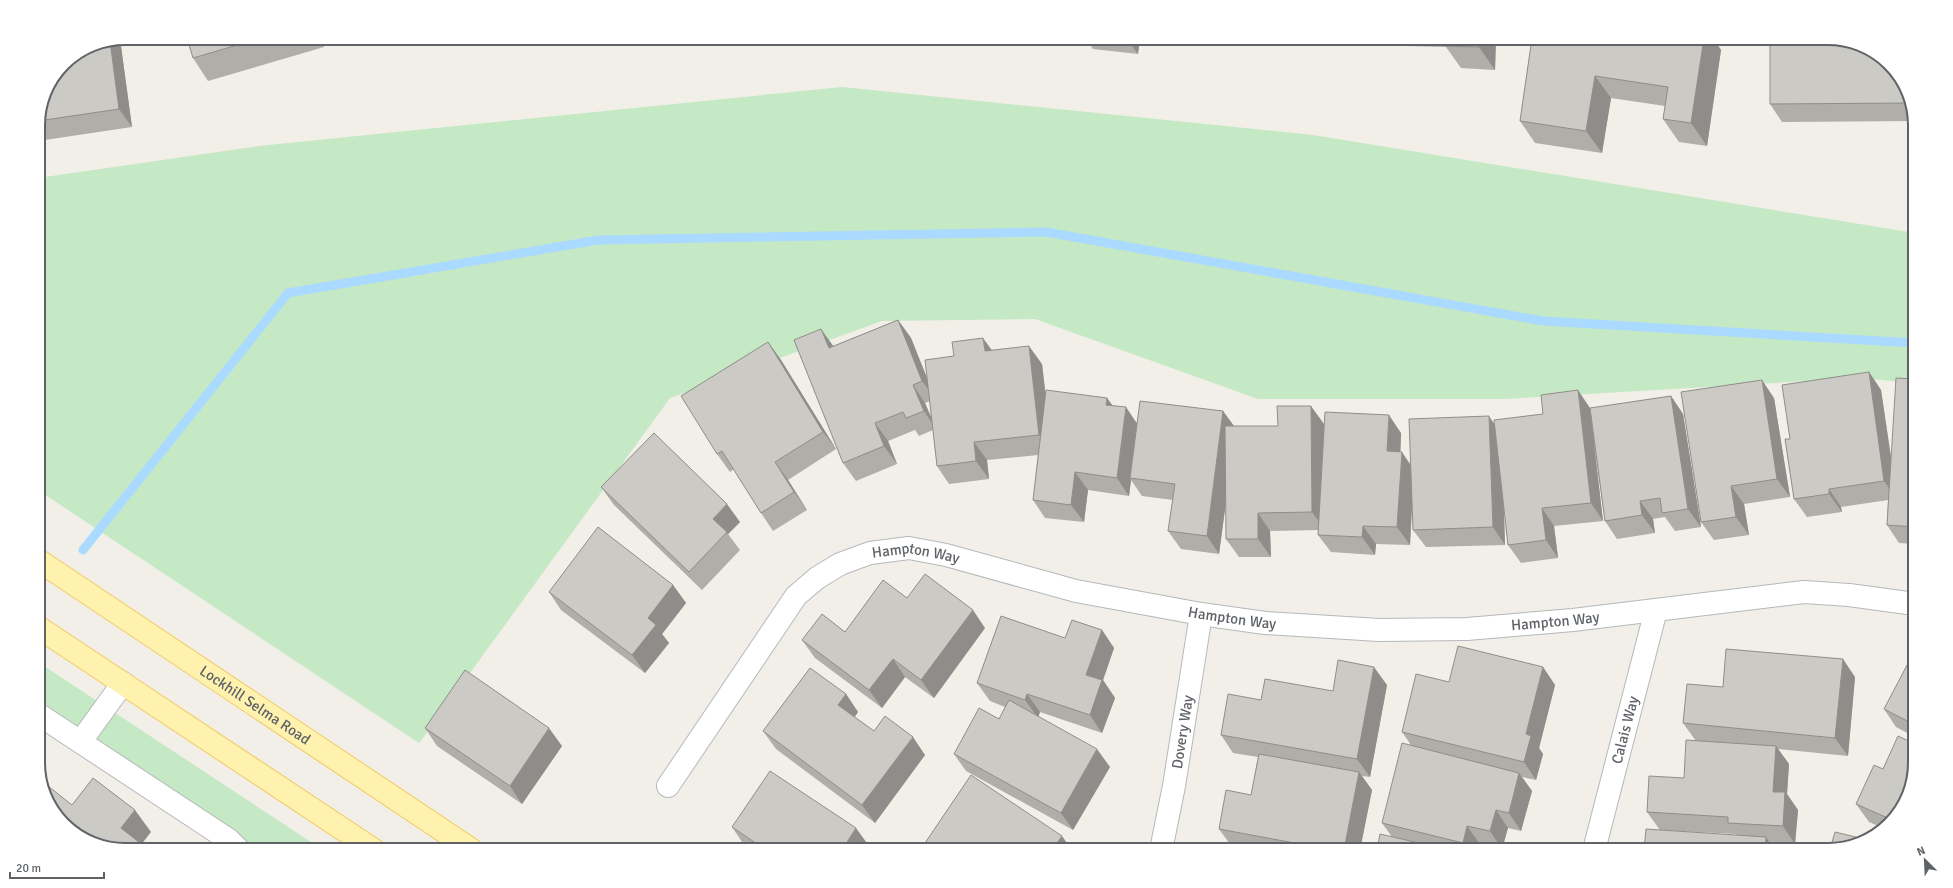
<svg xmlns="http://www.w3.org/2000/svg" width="1953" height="888" font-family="Signika,sans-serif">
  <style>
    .green { fill: #c5e8c5 }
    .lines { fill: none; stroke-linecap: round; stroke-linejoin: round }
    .stream { stroke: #aadaff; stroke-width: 9 }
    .minor-casing { stroke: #b5b8bc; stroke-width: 24 }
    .major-casing { stroke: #f2c960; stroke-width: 24 }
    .minor { stroke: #fff; stroke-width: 22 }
    .major { stroke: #fff2af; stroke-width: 22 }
    .wall { fill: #afaea9; fill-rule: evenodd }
    .shaded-wall { fill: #8f8d8a }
    .building { fill: #cccac5; stroke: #8f8d8a }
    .labels { text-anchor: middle; stroke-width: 3; stroke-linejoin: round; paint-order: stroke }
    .street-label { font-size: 15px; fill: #5f6368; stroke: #fff }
    .rim { fill: none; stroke: #5f6368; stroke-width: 2 }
  </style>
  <rect width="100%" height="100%" fill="#f1efe8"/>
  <g class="green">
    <polygon points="842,87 1313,135 1915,233 1915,383 1859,378 1505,399 1258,399 1035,319 882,321 670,398 419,743 38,490 38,178 259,146"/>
    <polygon points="38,662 323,850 255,850 134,768 38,707"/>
  </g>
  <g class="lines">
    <polyline class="stream" points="83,550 288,293 598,240 1046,232 1543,321 1915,343"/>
    <g class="minor-casing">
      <g id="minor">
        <polyline points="38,714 229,840 239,850"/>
        <polyline points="81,741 123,683"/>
        <path id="s1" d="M668,786L796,596L817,578L840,564L870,553L909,548L946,555L1076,591L1201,614L1265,623L1379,630L1467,629L1573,620L1804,592L1849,595L1915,604"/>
        <path id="s2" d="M1161,850L1174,786L1201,614"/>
        <path id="s3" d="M1594,850L1656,610"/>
      </g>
    </g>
    <g class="major-casing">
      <g id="major">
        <path id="s4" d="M38,560L472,850"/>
        <polyline points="38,627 374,850"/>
      </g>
    </g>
    <use href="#minor" class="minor"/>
    <use href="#major" class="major"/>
  </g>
  <g class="wall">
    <polygon points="187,38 321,38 324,47 208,81 193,58"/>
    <polygon points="1085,38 1140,38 1138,54 1093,49"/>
    <polygon points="1321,38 1496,38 1495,70 1461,68 1446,47 1325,44"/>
    <polygon points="1532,38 1713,38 1721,50 1707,146 1679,142 1663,119 1665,106 1611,98 1602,153 1535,143 1520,121"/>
    <polygon points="120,39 132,127 38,141 38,119 92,45"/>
    <polygon points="1900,76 1915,121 1782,122 1770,104"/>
    <path d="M898,320L911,338L927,378L954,356L992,350L1042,364L1046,397L1107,398L1113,406L1137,423L1223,411L1234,426H1278L1324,424V431L1401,433L1400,452L1411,465L1494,423L1671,396L1683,414L1701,527L1675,531L1665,517L1653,519L1655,533L1617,539L1605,521L1593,436L1603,521L1554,526L1558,558L1521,563L1508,545L1504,508L1505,545L1426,547L1413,530L1412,502L1410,545L1376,544L1375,555L1331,552L1318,535V530L1270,531L1271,557H1239L1226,539V501L1219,554L1181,549L1168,531L1173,500L1142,496L1131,480L1129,496L1088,490L1084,522L1045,518L1033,500L1038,455L987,460L989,479L949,484L937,466L933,430L919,436L915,430L888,441L897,464L856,481L843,463L833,346ZM930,401L931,417L925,403Z"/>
    <polygon points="768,342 781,360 836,449 788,480 807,510 773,531 761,513 734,469 730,472 717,454"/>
    <polygon points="1869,372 1881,390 1891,457 1915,379 1915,544 1899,543 1887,525 1888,500 1841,507 1842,512 1807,517 1794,499 1790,439"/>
    <polygon points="1774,398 1790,497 1744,504 1749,535 1714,540 1701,522"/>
    <polygon points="601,487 740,522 728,534 740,550 702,590 614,505"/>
    <polygon points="673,585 686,603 662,634 669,643 645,673 561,610 549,592"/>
    <polygon points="907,598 985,628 934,698 905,677 882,708 815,658 802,640 845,632"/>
    <polygon points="1102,630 1114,648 1103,680 1115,698 1102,733 1040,712 1038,716 1110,767 1073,830 966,771 954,754 999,719 1005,707 990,701 977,683"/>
    <polygon points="1915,650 1915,737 1896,727 1884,709"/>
    <polygon points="1543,667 1555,685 1539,748 1543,754 1536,780 1522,777 1532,791 1521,831 1508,828 1502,849 1480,844 1478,850 1377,850 1392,837 1382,823 1411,745 1402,732 1449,682"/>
    <polygon points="1855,677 1848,756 1778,749 1789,764 1787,794 1798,810 1795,844 1769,843 1775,850 1644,850 1737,835 1736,834 1660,830 1647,812 1684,778 1696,741 1683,723 1723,687"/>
    <polygon points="1387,685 1370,777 1362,776 1372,790 1360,850 1247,850 1232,847 1219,829 1251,795 1258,757 1233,753 1221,735 1261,700"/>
    <polygon points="846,694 858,712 855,717 874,731 925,755 875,823 776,749 763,731"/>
    <polygon points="425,728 562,746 522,804 437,746"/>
    <polygon points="1883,769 1908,797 1883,828 1869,822 1856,804"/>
    <polygon points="732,827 869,846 866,850 751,850 744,845"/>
    <polygon points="925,843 1072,850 929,850"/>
  </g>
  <g class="shaded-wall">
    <polygon points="318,38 321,38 324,47"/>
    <polygon points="1130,38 1140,38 1138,54 1129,42"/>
    <polygon points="1479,38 1496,38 1495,70 1479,47"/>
    <polygon points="1704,38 1713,38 1721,50 1707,146 1691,123"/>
    <polygon points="120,39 132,127 119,109 110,41"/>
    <polygon points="1851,43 1862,45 1863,46 1851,45"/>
    <polygon points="1595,76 1611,98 1602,153 1586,131"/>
    <polygon points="898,320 911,338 935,398 922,381"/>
    <polygon points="821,329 834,347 829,348"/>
    <polygon points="983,338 996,356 985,351"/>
    <polygon points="768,342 781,360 836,449 823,432"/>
    <polygon points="1029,346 1042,364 1052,453 1039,435"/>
    <polygon points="1869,372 1881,390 1897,499 1884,481"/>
    <polygon points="1762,380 1774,398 1790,497 1777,479"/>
    <polygon points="913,385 925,403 936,429 924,411"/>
    <polygon points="1578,390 1590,408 1603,521 1591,503"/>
    <polygon points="1671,396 1683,414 1701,527 1688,509"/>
    <polygon points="1107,398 1120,416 1106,405"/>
    <polygon points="1311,406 1324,424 1325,530 1312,512"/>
    <polygon points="1126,407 1138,425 1130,478 1131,480 1129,496 1117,478"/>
    <polygon points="1223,411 1236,429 1219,554 1207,536"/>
    <polygon points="1389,415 1401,433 1400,469 1387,451"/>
    <polygon points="1489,416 1501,434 1505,545 1493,527"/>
    <polygon points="875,423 888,441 897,464 884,446"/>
    <polygon points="974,442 987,460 989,479 976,461"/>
    <polygon points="1402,452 1414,470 1410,545 1397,527"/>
    <polygon points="775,462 788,480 807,510 794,492"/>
    <polygon points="1075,472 1088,490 1084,522 1071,505"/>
    <polygon points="1731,486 1744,504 1749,535 1736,517"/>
    <polygon points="1829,489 1841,507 1842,512 1829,494"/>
    <polygon points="1640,501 1653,519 1655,533 1642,515"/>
    <polygon points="727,504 740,522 728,534 713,519"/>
    <polygon points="1542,508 1554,526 1558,558 1546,540"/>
    <polygon points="1258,513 1270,531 1271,557 1258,539"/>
    <polygon points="1363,526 1376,544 1375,555 1362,537"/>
    <polygon points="673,585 686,603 662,634 669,643 645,673 632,655 648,618"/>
    <polygon points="973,610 985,628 934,698 921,680"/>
    <polygon points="1102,630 1114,648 1103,680 1115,698 1102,733 1090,715 1086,675"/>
    <polygon points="893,659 905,677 882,708 869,690"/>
    <polygon points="1843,659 1855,677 1848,756 1835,738"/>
    <polygon points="1374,667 1387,685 1370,777 1357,759"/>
    <polygon points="1543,667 1555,685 1539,748 1543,754 1536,780 1524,762 1526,734"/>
    <polygon points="846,694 858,712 850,723 838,705"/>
    <polygon points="1027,694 1040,712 1038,718 1025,700"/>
    <polygon points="549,728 562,746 522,804 510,786"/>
    <polygon points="913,737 925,755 875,823 862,805"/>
    <polygon points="1776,746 1789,764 1787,794 1798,810 1795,844 1783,826 1773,792"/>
    <polygon points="1097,749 1110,767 1073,830 1061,813"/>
    <polygon points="1359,772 1372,790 1360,850 1344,850"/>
    <polygon points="1519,773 1532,791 1521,831 1509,813"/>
    <polygon points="135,810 151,832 137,850 121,828"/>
    <polygon points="1496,810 1508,828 1502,849 1490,831"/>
    <polygon points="1467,826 1480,844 1478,850 1468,850 1463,843"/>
    <polygon points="856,828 869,846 866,850 842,850"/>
    <polygon points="1062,836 1072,850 1052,850"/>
    <polygon points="1766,837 1774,850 1765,850"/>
  </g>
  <g class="building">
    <polygon points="187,38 261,38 193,58"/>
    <polygon points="1096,38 1130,38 1129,42"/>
    <polygon points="1445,38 1479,38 1479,47 1445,46"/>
    <polygon points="1532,38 1704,38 1691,123 1663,119 1668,87 1595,76 1586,131 1520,121"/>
    <polygon points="1770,38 1828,38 1851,43 1851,45 1862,45 1900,76 1909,103 1770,104"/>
    <polygon points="110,41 119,109 38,121 45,91 64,63 92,45"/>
    <polygon points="898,320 922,381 913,385 924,411 906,418 903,412 875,423 884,446 843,463 794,340 821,329 829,348"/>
    <polygon points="983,338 985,351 1029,346 1039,435 974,442 976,461 937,466 925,360 954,356 952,342"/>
    <polygon points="768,342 823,432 775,462 794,492 761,513 722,451 717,454 681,396"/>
    <polygon points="1869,372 1884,481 1829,489 1829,494 1794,499 1785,439 1790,439 1782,385"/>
    <polygon points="1896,378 1915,379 1915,527 1887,525"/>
    <polygon points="1762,380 1777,479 1731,486 1736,517 1701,522 1681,392"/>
    <polygon points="1046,390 1107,398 1106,405 1126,407 1117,478 1075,472 1071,505 1033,500"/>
    <polygon points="1578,390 1591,503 1542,508 1546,540 1508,545 1494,420 1543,414 1541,395"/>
    <polygon points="1671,396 1688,509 1662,513 1660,498 1640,501 1642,515 1605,521 1590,408"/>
    <polygon points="1140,401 1223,411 1207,536 1168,531 1175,484 1130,478"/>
    <polygon points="1277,406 1311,406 1312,512 1258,513 1258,539 1226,539 1225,426 1278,426"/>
    <polygon points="1325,412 1389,415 1387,451 1402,452 1397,527 1363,526 1362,537 1318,535"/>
    <polygon points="1489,416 1493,527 1413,530 1409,419"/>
    <polygon points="654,433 727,504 713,519 727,532 689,572 601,487"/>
    <polygon points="598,527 673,585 648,618 656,625 632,655 549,592"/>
    <polygon points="925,574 973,610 921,680 893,659 869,690 802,640 822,614 845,632 883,580 907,598"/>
    <polygon points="1001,616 1065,638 1072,620 1102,630 1086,675 1102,680 1090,715 1027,694 1025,700 977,683"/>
    <polygon points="1458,646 1543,667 1526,734 1531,736 1524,762 1402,732 1416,674 1449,682"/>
    <polygon points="1726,649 1843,659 1835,738 1683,723 1687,684 1723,687"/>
    <polygon points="1915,650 1915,725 1884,709"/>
    <polygon points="1338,660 1374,667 1357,759 1221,735 1228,694 1261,700 1265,679 1333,691"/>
    <polygon points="810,668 846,694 838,705 874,731 885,716 913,737 862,805 763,731"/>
    <polygon points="465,670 549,728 510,786 425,728"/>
    <polygon points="1009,700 1097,749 1061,813 954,754 979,708 999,719"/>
    <polygon points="1898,736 1915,744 1915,763 1908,797 1890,819 1856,804 1874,765 1883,769"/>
    <polygon points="1686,740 1776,746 1773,792 1785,792 1783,826 1728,823 1728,817 1647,812 1649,776 1684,778"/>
    <polygon points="1402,743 1519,773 1509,813 1496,810 1490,831 1467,826 1463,843 1382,823"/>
    <polygon points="1259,754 1359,772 1344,850 1332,850 1219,829 1226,790 1251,795"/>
    <polygon points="770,771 856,828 842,850 766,850 732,827"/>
    <polygon points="971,775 1062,836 1052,850 935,850 925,843"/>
    <polygon points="93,778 135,810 121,828 149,850 125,850 91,843 53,812 43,782 72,805"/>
    <polygon points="1646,829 1766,837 1765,850 1644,850"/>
    <polygon points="1835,832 1864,839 1830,849"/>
    <polygon points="1380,834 1449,850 1377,850"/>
    <polygon points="910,843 919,850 905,850"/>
    <polygon points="739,845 746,850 735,850"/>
  </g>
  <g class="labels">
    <g class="street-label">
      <text dy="5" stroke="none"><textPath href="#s1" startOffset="362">Hampton Way</textPath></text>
      <text dy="5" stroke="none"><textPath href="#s1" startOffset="686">Hampton Way</textPath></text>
      <text dy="5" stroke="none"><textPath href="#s1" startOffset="1010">Hampton Way</textPath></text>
      <text dy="5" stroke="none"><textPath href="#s4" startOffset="261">Lockhill Selma Road</textPath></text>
      <text dy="5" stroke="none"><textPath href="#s3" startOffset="124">Calais Way</textPath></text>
      <text dy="5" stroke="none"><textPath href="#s2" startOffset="120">Dovery Way</textPath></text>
    </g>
  </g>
  <path d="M0 0H1953V888H0ZM125 45H1828A80 80 0 0 1 1908 125V763A80 80 0 0 1 1828 843H125A80 80 0 0 1 45 763V125A80 80 0 0 1 125 45Z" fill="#fff" fill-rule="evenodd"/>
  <path class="rim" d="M125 45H1828A80 80 0 0 1 1908 125V763A80 80 0 0 1 1828 843H125A80 80 0 0 1 45 763V125A80 80 0 0 1 125 45Z"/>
  <g transform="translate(1925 860) rotate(336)" stroke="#ffffff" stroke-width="3" paint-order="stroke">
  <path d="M0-3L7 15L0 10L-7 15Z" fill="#5f6368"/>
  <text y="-6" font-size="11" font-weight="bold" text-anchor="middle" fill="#5f6368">N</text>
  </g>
  <path d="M10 872v6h94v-6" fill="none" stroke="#5f6368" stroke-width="2"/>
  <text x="16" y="872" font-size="12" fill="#5f6368" stroke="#ffffff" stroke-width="3" paint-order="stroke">20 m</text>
</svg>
